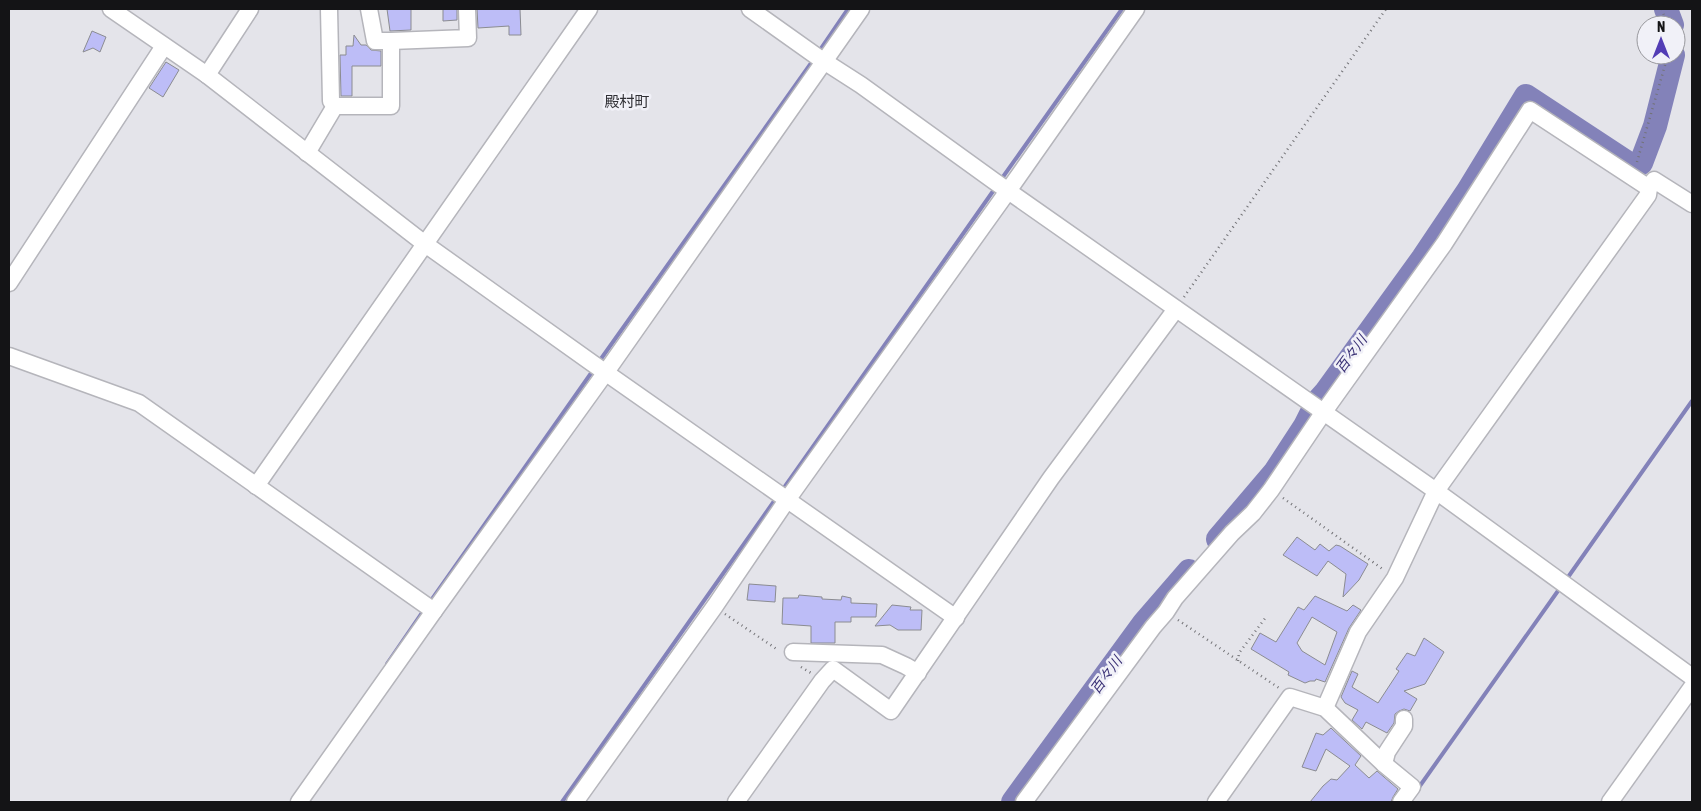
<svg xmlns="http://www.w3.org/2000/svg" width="1701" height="811" font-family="'Asap Condensed','Noto Sans JP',sans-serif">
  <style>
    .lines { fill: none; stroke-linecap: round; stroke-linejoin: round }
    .stream { stroke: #8382b9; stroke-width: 4 }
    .river { stroke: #8382b9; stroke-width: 24 }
    .building { fill: #bdbdf7; stroke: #8b8c91; fill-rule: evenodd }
    .minor-casing { stroke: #b5b5bb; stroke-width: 19 }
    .path { stroke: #737377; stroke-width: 2.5; stroke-dasharray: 1 4; stroke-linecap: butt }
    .minor { stroke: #fff; stroke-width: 16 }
    .labels { text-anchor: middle; stroke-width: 5; stroke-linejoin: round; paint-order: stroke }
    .water-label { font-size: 14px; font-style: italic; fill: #3a3175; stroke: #f1f1f8 }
    .quarter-label { font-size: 15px; fill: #303035; stroke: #f1f1f8 }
  </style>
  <rect width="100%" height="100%" fill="#e4e4ea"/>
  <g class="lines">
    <g class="stream">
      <polyline points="818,53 848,9"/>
      <polyline points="1000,181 1122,9"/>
      <polyline points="598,363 814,59"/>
      <polyline points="781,492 996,187"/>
      <polyline points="1566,580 1692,401"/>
      <polyline points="430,602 594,369"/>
      <polyline points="387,664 424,610"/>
      <polyline points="1417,790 1560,588"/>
      <polyline points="562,802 777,497"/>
    </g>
    <g class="river">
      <polyline points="1666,9 1672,25"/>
      <polyline points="1218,539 1275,472 1305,426 1317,402 1326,392 1423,258 1468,191 1526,96 1634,167 1641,163 1655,126 1673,55"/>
      <polyline points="1013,802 1144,623 1189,571"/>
    </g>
  </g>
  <g class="building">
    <polygon points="387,9 411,9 411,30 390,31"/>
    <polygon points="443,9 457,9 457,20 443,21"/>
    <polygon points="477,9 520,9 521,35 509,35 509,26 478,28"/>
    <polygon points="92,31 106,37 100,52 93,48 83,52"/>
    <polygon points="354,35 361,45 366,45 371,50 381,51 381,66 352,66 352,96 341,96 340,55 346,55 346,46 353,46"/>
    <polygon points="166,62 179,70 163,97 149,88"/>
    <polygon points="1297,537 1315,550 1320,544 1329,551 1336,545 1340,546 1368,564 1359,580 1343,597 1346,574 1328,561 1317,576 1283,555"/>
    <polygon points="749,584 776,586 775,602 747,600"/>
    <polygon points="799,595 822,597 822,599 841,600 842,596 851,598 851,603 877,604 876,617 851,617 851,622 835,622 835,643 811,643 811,626 782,624 783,598 798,598"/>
    <path d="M1315,596L1347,611L1353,605L1361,610L1349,628L1325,682L1316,679L1315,681H1310L1305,683L1288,675L1289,672L1251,649L1260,633L1276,642L1298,607L1304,610ZM1312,617L1337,632L1325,665L1302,651L1297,643Z"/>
    <polygon points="892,605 911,607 910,610 922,610 921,630 898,630 890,625 875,626"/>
    <polygon points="1424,638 1444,652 1425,684 1404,691 1417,699 1410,711 1404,709 1399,711 1395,714 1394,723 1387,733 1366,722 1362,729 1352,720 1358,710 1345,703 1341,697 1352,671 1358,674 1352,687 1378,703 1399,671 1396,669 1407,653 1415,656"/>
    <polygon points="1331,728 1361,756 1355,765 1369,778 1377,771 1398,789 1393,797 1391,802 1310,802 1323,786 1331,779 1337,780 1350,766 1326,749 1316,771 1302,767 1316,733 1323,735"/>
  </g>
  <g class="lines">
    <g class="minor-casing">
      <g id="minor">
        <polyline points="111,9 207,75 425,244 592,363 956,618"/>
        <polyline points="329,9 331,101 335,106"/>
        <polyline points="369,9 375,41 391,41"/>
        <polyline points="750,9 819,58 861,85 994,181 1436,491 1692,677"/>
        <polyline points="207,75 250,9"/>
        <polyline points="307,153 335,106 391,106 391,41 468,38 467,9"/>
        <polyline points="9,283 164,46"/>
        <polyline points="9,356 139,403 434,611"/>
        <polyline points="256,486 589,9"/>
        <polyline points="793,652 882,655 906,666 918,673"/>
        <polyline points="1325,708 1358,632 1395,578 1436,491 1648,195 1649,188"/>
        <polyline points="1384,764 1387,752 1404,726 1404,719"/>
        <polyline points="299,802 434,611 606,372 861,9"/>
        <polyline points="575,802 715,606 787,500 1008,191 1136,9"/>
        <polyline points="736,802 822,681 833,669 891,711 1051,478 1176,309"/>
        <polyline points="1024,802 1153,627 1166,612 1175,598 1232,533 1253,513 1271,490 1323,413 1444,244 1530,110 1649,188 1654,180 1692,204"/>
        <polyline points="1216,802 1290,697 1325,708 1384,764 1412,787 1401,802"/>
        <polyline points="1610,802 1692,687"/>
      </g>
    </g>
    <g class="path">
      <polyline points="1662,9 1667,25"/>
      <polyline points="1637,162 1668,55"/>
      <polyline points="1184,297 1386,9"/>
      <polyline points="1283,498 1384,570"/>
      <polyline points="725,614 778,650"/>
      <polyline points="1178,620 1279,688"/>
      <polyline points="1238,661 1239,653 1266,617"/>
      <polyline points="801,667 811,673"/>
    </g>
    <use href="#minor" class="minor"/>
  </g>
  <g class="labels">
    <g class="water-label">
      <text transform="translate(1351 354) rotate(-54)" y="5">百々川</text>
      <text transform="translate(1106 675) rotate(-54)" y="5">百々川</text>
    </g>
    <g class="quarter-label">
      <text x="627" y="107">殿村町</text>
    </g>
  </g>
  <rect width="1701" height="811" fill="none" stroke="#141416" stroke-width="20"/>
  <g transform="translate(1661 40)"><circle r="24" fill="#f1f1f8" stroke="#99999e"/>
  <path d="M0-4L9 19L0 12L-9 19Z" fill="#533db5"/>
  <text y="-8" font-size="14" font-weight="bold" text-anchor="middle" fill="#141416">N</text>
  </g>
</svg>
